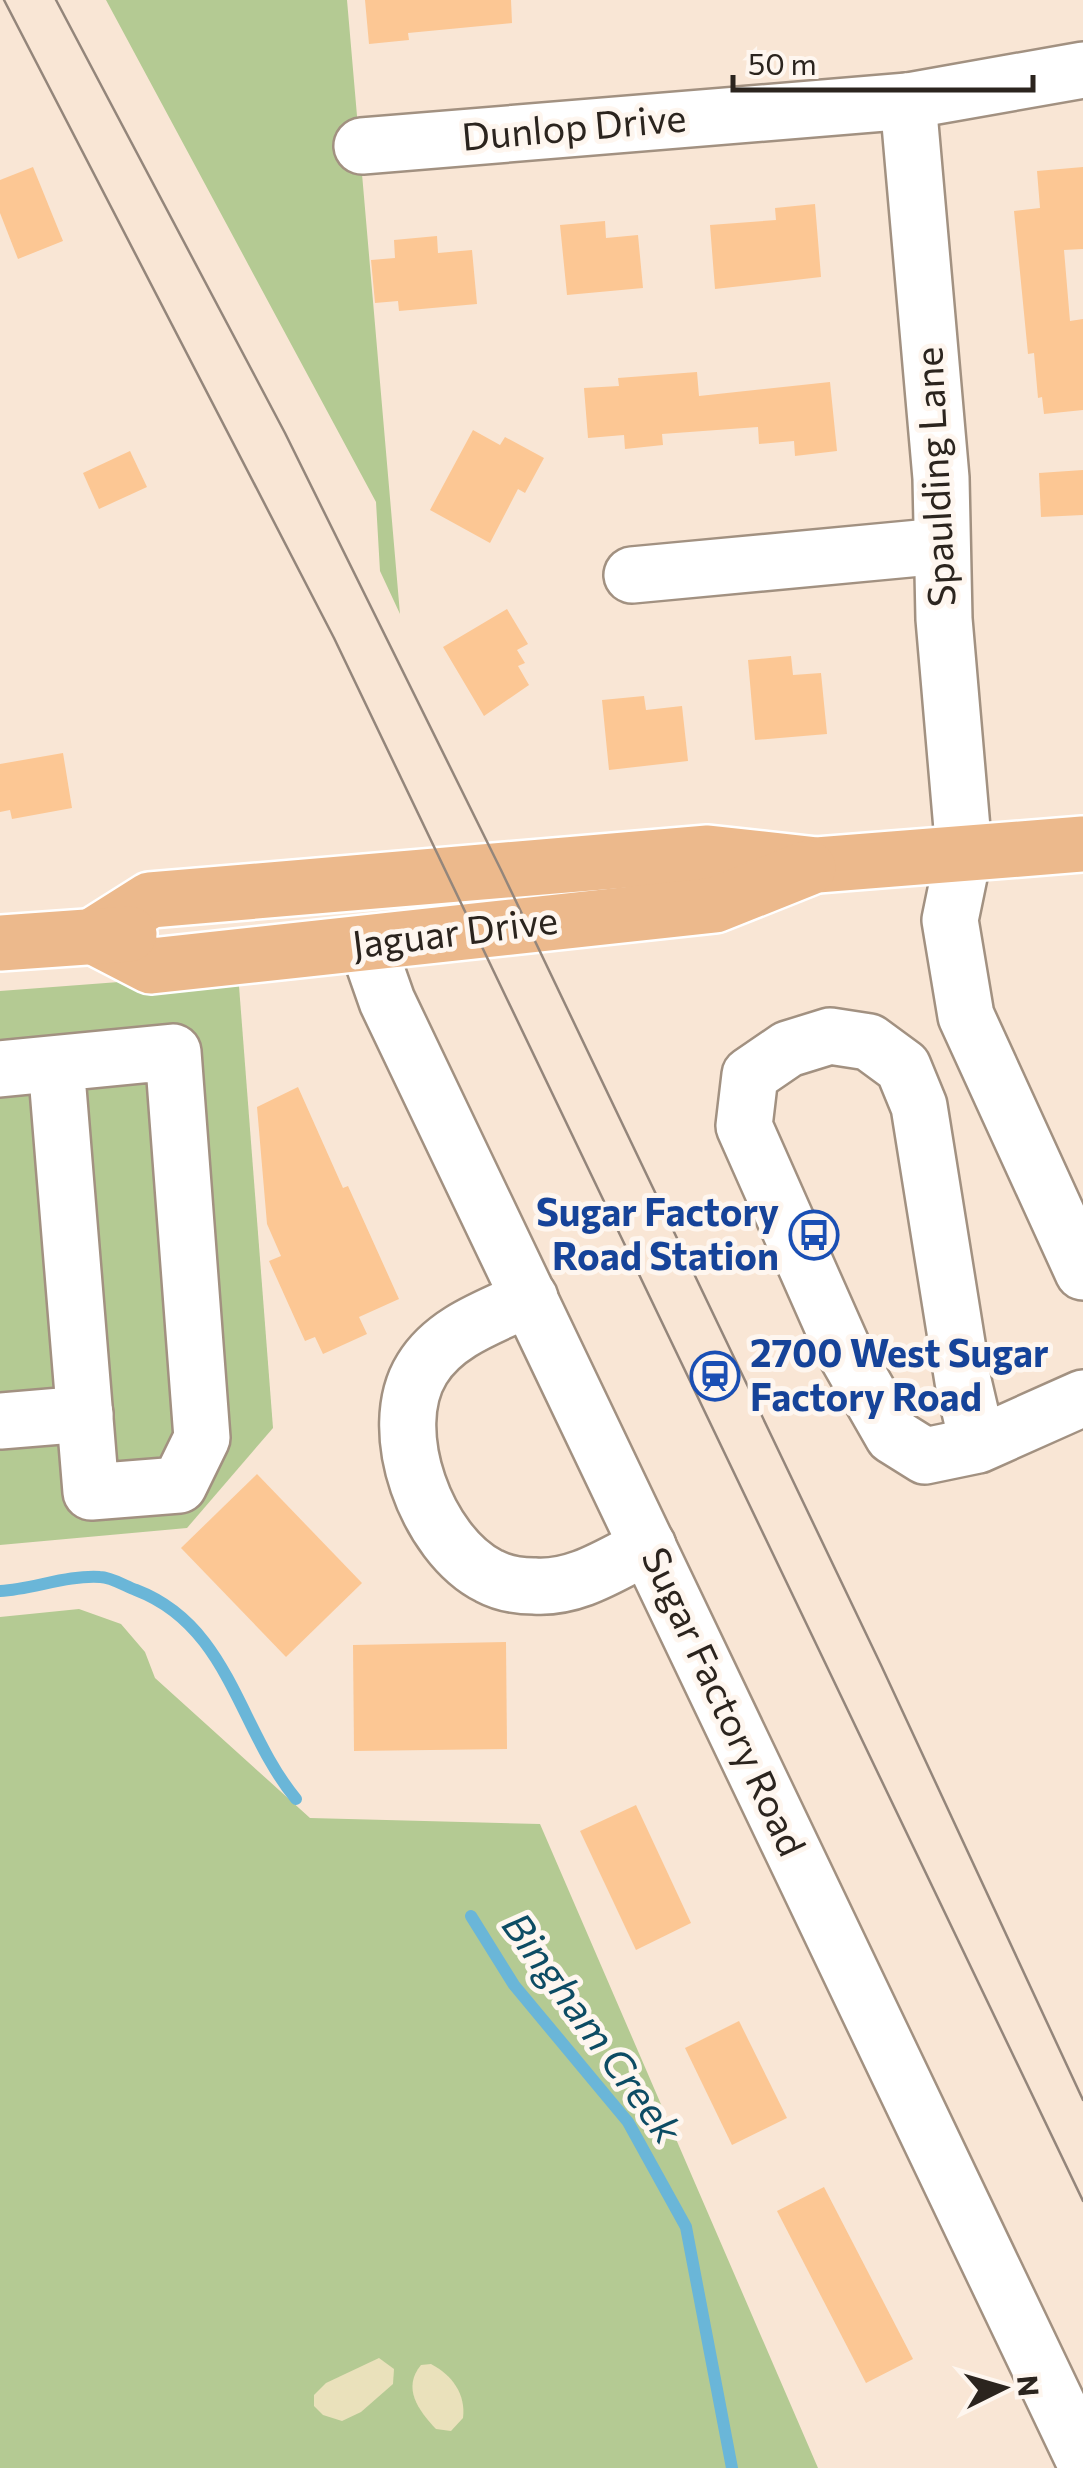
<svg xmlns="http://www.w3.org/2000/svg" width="1083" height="2468" font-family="Commissioner,sans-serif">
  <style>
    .green { fill: #b4ca93 }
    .sand { fill: #eae1bb }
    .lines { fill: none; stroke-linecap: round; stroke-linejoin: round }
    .stream { stroke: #6ab6d8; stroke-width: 12 }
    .building { fill: #fcc794 }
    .minor-casing { stroke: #a29181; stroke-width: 60 }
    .major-casing { stroke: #fff; stroke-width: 60 }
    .minor { stroke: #fff; stroke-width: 55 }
    .major { stroke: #ecb98c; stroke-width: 55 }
    .tram { stroke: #94867b; stroke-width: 2.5 }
    .labels { text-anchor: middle; stroke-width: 10; stroke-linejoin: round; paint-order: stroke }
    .street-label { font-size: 38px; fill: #2b241e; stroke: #fef6ef }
    .transit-label { font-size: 38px; font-weight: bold; fill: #164399; stroke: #fef6ef; text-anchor: end }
    .water-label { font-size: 40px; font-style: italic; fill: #0d4c64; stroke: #fef6ef }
  </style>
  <rect width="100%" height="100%" fill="#f9e6d5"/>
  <g class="green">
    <polygon points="106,0 347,0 400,614 380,571 376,502"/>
    <polygon points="238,973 273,1428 187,1528 0,1545 0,991"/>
    <polygon points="79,1609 121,1624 145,1652 155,1678 310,1818 540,1824 818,2468 0,2468 0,1617"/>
  </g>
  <g class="sand">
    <polygon points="379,2358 394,2369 393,2384 361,2412 342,2421 323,2415 314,2406 314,2395 326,2383"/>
    <path d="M431,2364C452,2375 466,2394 463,2418L451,2431L436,2429C418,2410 402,2388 421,2365Z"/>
  </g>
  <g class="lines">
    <g class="stream">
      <path d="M0,1591C33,1589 67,1575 100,1577C111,1577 125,1586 136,1590C230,1626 238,1729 296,1799"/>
      <polyline points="471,1916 514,1985 628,2122 686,2227 732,2468"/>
    </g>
  </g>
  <g class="building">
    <polygon points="365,0 511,0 512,23 408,33 409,40 369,44"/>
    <polygon points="33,167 63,241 18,259 0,213 0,180"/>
    <polygon points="1083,167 1083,249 1064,250 1070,321 1083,319 1083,410 1044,414 1042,397 1038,398 1034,353 1028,354 1014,211 1040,208 1037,171"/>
    <polygon points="815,204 821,277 715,289 710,225 776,220 775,208"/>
    <polygon points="605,221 606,238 638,235 643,288 567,295 560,225"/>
    <polygon points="437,236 438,253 472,250 477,304 399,311 398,301 375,303 371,260 395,258 394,240"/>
    <polygon points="697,372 699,396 830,382 837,451 795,456 794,441 759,444 758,427 662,434 663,445 625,449 624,435 588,438 584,388 619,386 618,378"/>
    <polygon points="473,430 500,445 505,437 544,458 525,493 518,489 490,543 430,510"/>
    <polygon points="130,451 147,487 99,509 83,473"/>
    <polygon points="1083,470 1083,515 1041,517 1039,473"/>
    <polygon points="507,609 528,644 517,650 525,663 518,666 529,685 484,716 443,647"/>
    <polygon points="791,656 793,675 821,673 827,734 755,740 748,660"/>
    <polygon points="644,696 646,710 682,706 688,761 609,770 602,700"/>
    <polygon points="63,753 72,808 12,819 10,810 0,812 0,764"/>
    <polygon points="298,1087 343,1188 348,1186 399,1299 359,1317 367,1334 323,1354 315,1337 305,1341 269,1261 281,1256 267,1224 257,1107"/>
    <polygon points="257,1474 362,1583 286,1657 181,1548"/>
    <polygon points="506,1642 507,1749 354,1751 353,1645"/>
    <polygon points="636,1805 691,1923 636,1950 580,1831"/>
    <polygon points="739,2021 787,2118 732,2145 685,2048"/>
    <polygon points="824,2187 913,2359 866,2383 777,2211"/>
  </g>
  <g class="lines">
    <g class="minor-casing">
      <g id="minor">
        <polyline points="908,101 941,478 944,619 964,852 950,920 966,1016 1083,1272"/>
        <polyline points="362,146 908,101 1083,70"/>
        <polyline points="632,575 941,546"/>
        <polyline points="367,944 387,1001 1083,2458"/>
        <polyline points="0,1069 173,1052 202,1438 179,1485 91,1492 56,1064"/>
        <path d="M530,1298C492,1316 445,1331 422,1369C384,1430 427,1545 489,1576C502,1583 520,1586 534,1586C576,1589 612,1564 648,1546"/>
        <polyline points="0,1421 85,1414"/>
        <polyline points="978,1445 963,1381 919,1106 903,1067 869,1042 830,1036 788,1049 750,1075 744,1126 842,1347 893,1436 925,1456 978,1445 1083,1398"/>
      </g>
    </g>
    <g class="major-casing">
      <g id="major">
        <polyline points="93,936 150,900 708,853 817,865 1083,844"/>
        <polyline points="93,936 151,966 715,905 808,868"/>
        <polyline points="0,943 129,934"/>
      </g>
    </g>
    <use href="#minor" class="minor"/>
    <use href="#major" class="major"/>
    <g class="tram">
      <polyline points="4,0 334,638 1083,2201"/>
      <polyline points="56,0 285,433 501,870 881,1665 1083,2100"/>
    </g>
  </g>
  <defs>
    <g id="bus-ring" transform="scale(2.5)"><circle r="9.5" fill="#fef6ef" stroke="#1a4fb4" stroke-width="1.5"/><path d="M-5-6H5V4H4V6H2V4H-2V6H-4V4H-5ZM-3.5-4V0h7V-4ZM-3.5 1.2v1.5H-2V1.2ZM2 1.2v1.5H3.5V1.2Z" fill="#1a4fb4"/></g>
    <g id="station-ring" transform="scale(2.5)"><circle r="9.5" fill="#fef6ef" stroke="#1a4fb4" stroke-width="1.5"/><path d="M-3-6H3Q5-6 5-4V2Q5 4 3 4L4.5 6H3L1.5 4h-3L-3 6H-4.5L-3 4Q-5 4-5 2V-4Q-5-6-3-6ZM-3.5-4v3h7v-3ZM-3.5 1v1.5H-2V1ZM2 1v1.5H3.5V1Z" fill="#1a4fb4"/></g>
  </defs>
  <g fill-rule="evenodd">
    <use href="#bus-ring" x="814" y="1235"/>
    <use href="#station-ring" x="715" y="1376"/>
  </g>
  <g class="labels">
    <g class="street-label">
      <text transform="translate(574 128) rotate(-5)" y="13">Dunlop Drive</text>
      <text transform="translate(936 477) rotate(-93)" y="13">Spaulding Lane</text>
      <text transform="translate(455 933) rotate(-7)" y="13">Jaguar Drive</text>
      <text transform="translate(723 1702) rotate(65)" y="13">Sugar Factory Road</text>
    </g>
    <g class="transit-label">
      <text x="779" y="1226">Sugar Factory<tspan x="779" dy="44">Road Station</tspan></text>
      <text x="750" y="1367" text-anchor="start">2700 West Sugar<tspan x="750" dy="44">Factory Road</tspan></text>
    </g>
    <g class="water-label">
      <text transform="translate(592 2028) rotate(54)" y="14">Bingham Creek</text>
    </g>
  </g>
  <g transform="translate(1003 2388) rotate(85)" stroke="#fef6ef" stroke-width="8" paint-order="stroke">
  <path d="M0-8L18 38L0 25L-18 38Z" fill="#2b241e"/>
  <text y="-15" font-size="28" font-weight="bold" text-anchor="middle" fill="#2b241e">N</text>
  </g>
  <path d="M733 75v15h300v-15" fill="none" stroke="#2b241e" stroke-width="5"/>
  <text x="748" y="75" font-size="30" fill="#2b241e" stroke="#fef6ef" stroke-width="8" paint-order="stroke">50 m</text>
</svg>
